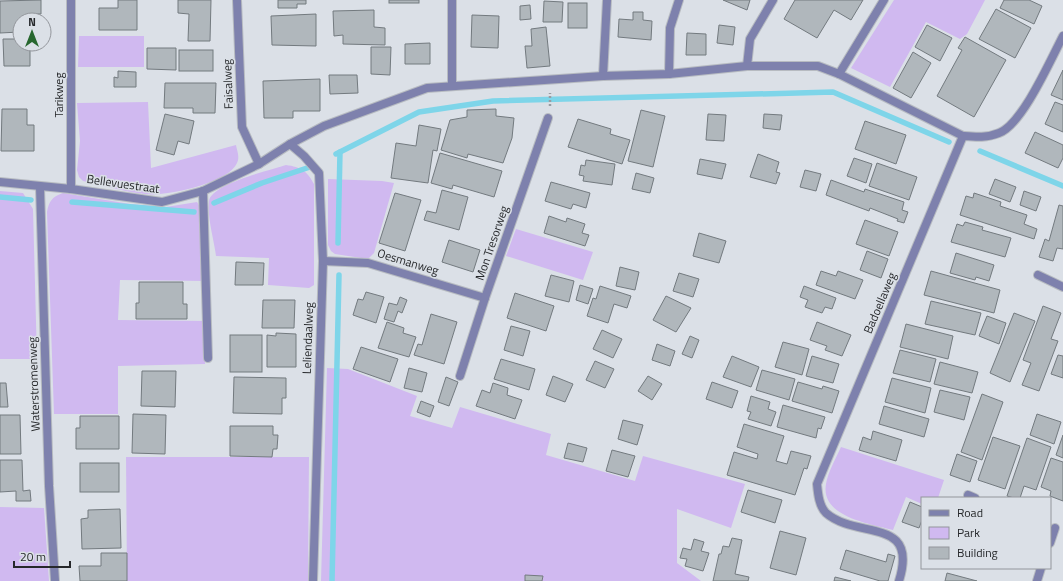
<svg xmlns="http://www.w3.org/2000/svg" width="1063" height="581" font-family="'Titillium Web',sans-serif">
  <style>
    .green { fill: #d0b9f0 }
    .lines { fill: none; stroke-linecap: round; stroke-linejoin: round }
    .stream { stroke: #7ed5e9; stroke-width: 5.5 }
    .building { fill: #b0b7bc; stroke: #737a7f }
    .minor-casing { stroke: #b7bbc1; stroke-width: 10 }
    .path { stroke: #989ca2; stroke-width: 2.5; stroke-dasharray: 2 2; stroke-linecap: butt }
    .minor { stroke: #7e81ad; stroke-width: 8 }
    .labels { text-anchor: middle; stroke-width: 3; stroke-linejoin: round; paint-order: stroke }
    .street-label { font-size: 12px; fill: #26282b; stroke: #dbe0e7 }
  </style>
  <rect width="100%" height="100%" fill="#dbe0e7"/>
  <g class="green">
    <polygon points="894,0 985,0 967,34 960,39 926,22 890,87 851,68"/>
    <polygon points="79,36 144,36 144,67 78,67"/>
    <path d="M148,102L151,168L236,145C237,151 240,157 237,163C229,183 165,197 145,194C124,192 103,185 83,181L79,177L77,170L80,141L77,103Z"/>
    <path d="M286,165C301,167 307,171 314,184V285L309,288L268,285L269,258L216,256C214,239 207,218 209,201C211,184 271,170 286,165Z"/>
    <polygon points="328,179 382,181 394,183 374,253 368,259 335,254 331,251 328,245"/>
    <polygon points="0,191 23,193 33,209 37,359 0,359"/>
    <path d="M63,193L130,204L166,207L197,202L203,212L207,281L120,280L118,320L206,321L205,364L118,366V414H54L47,212C49,201 52,197 63,193Z"/>
    <polygon points="516,229 593,252 583,280 506,256"/>
    <polygon points="327,368 348,369 417,396 410,416 452,428 460,407 551,434 546,455 635,481 643,456 745,484 731,528 677,509 677,563 701,581 321,581"/>
    <path d="M841,447L944,480L938,498H922V504L906,497L893,530C871,524 820,517 826,484C828,472 836,458 841,447Z"/>
    <polygon points="126,457 309,457 308,581 127,581"/>
    <polygon points="0,507 44,508 49,581 0,581"/>
  </g>
  <g class="lines">
    <g class="stream">
      <polyline points="980,151 1063,186"/>
      <polyline points="336,154 419,112 493,101 833,92 949,142"/>
      <polyline points="0,197 31,200"/>
      <polyline points="72,202 194,212"/>
      <polyline points="214,203 262,183 310,167"/>
      <polyline points="338,243 340,152"/>
      <polyline points="332,581 339,275"/>
    </g>
  </g>
  <g class="building">
    <polygon points="41,0 41,14 34,14 34,20 20,20 20,32 0,33 0,1"/>
    <polygon points="118,0 137,0 137,30 99,30 99,8 118,8"/>
    <polygon points="178,0 211,0 210,41 188,41 189,14 178,13"/>
    <polygon points="278,0 306,0 306,4 297,4 297,8 278,8"/>
    <rect x="389" y="0" width="30" height="3"/>
    <polygon points="723,0 750,0 747,10"/>
    <polygon points="795,0 863,0 851,20 834,10 817,38 784,19"/>
    <polygon points="1004,0 1029,0 1042,6 1034,24 1000,8"/>
    <polygon points="544,1 563,2 562,22 543,22"/>
    <rect x="568" y="3" width="19" height="25"/>
    <polygon points="530,5 531,19 520,20 520,6"/>
    <polygon points="996,9 1031,28 1015,58 979,39"/>
    <polygon points="374,10 374,27 385,28 385,45 343,44 343,35 334,36 333,11"/>
    <polygon points="633,12 643,12 643,20 652,21 651,40 618,37 619,19 633,20"/>
    <polygon points="316,14 316,46 272,45 271,16"/>
    <polygon points="472,15 499,16 498,48 471,47"/>
    <polygon points="719,25 735,27 733,45 717,43"/>
    <polygon points="927,25 952,38 940,61 915,47"/>
    <polygon points="546,27 550,66 527,68 525,46 532,46 531,29"/>
    <polygon points="687,33 706,34 706,55 686,55"/>
    <polygon points="965,37 1006,60 974,117 937,96 962,50 958,48"/>
    <polygon points="3,39 20,39 20,44 30,44 30,66 4,66"/>
    <polygon points="430,43 430,64 405,64 405,44"/>
    <polygon points="371,47 391,47 390,75 371,74"/>
    <polygon points="147,48 176,48 176,70 147,69"/>
    <rect x="179" y="50" width="34" height="21"/>
    <polygon points="913,52 931,63 911,98 893,88"/>
    <polygon points="1063,70 1063,100 1051,95"/>
    <polygon points="118,71 136,72 136,87 114,87 114,77 118,78"/>
    <polygon points="329,75 357,75 358,93 330,94"/>
    <polygon points="320,79 320,111 293,111 293,118 264,118 263,81"/>
    <polygon points="165,83 216,83 215,113 193,113 193,108 164,108"/>
    <polygon points="1055,102 1063,105 1063,132 1045,124"/>
    <polygon points="2,109 27,109 27,125 34,125 34,151 1,151"/>
    <polygon points="496,109 496,116 514,118 512,138 503,163 468,154 467,158 441,150 450,120 467,117 467,110"/>
    <polygon points="641,110 665,116 653,167 628,161"/>
    <polygon points="165,114 194,121 189,144 178,141 174,155 156,150"/>
    <polygon points="708,114 726,115 724,141 706,140"/>
    <polygon points="764,114 782,115 780,130 763,128"/>
    <polygon points="578,119 611,129 610,134 630,140 622,164 568,147"/>
    <polygon points="865,121 906,135 896,164 855,149"/>
    <polygon points="419,125 441,129 437,151 433,150 428,183 391,178 396,143 416,146"/>
    <polygon points="1035,132 1063,145 1063,158 1058,168 1025,153"/>
    <polygon points="440,153 502,171 494,197 453,185 452,189 431,183"/>
    <polygon points="758,154 779,162 776,172 780,173 776,184 750,177"/>
    <polygon points="854,158 872,164 866,183 847,176"/>
    <polygon points="700,159 726,164 722,179 697,174"/>
    <polygon points="586,160 615,164 612,185 583,181 584,176 579,175 581,165 585,166"/>
    <polygon points="877,163 917,177 909,200 869,186"/>
    <polygon points="805,170 821,174 816,191 800,187"/>
    <polygon points="636,173 654,178 650,193 632,189"/>
    <polygon points="995,179 1016,187 1010,202 989,194"/>
    <polygon points="831,180 864,192 865,189 904,202 902,210 908,212 904,223 897,221 898,219 870,208 869,211 826,195"/>
    <polygon points="551,182 590,193 586,208 573,204 571,209 545,201"/>
    <polygon points="442,190 468,197 459,230 424,220 427,211 436,213"/>
    <polygon points="1024,191 1041,197 1036,211 1020,205"/>
    <polygon points="395,193 421,200 405,251 379,243"/>
    <polygon points="974,193 1001,202 1000,206 1027,215 1024,224 1037,229 1034,239 960,215 966,196 973,198"/>
    <polygon points="1059,205 1063,206 1063,249 1057,248 1053,261 1039,257 1045,239 1049,241"/>
    <polygon points="549,216 566,222 567,218 585,224 582,233 589,235 585,246 544,233"/>
    <polygon points="865,220 898,232 889,256 856,244"/>
    <polygon points="965,222 983,227 982,230 1011,238 1005,257 951,242 957,224 963,226"/>
    <polygon points="699,233 726,241 719,263 693,256"/>
    <polygon points="449,240 480,250 473,272 442,262"/>
    <polygon points="867,251 888,259 881,278 860,270"/>
    <polygon points="956,253 994,265 989,281 976,277 975,280 950,273"/>
    <polygon points="236,262 264,263 263,285 235,285"/>
    <polygon points="620,267 639,272 635,290 616,286"/>
    <polygon points="821,271 836,276 838,271 863,280 855,299 816,285"/>
    <polygon points="931,271 1000,290 994,313 924,295"/>
    <polygon points="679,273 699,279 693,297 673,291"/>
    <polygon points="551,275 574,281 569,302 545,296"/>
    <polygon points="139,282 183,282 183,304 187,304 187,319 136,319 136,303 139,303"/>
    <polygon points="580,285 593,289 588,304 576,300"/>
    <polygon points="600,286 631,296 627,308 614,304 608,323 587,316 593,298 596,299"/>
    <polygon points="804,286 836,298 832,309 825,307 822,313 805,307 808,300 800,297"/>
    <polygon points="366,292 384,297 376,323 353,315 358,299 363,300"/>
    <polygon points="515,293 554,306 546,331 507,318"/>
    <polygon points="666,296 691,308 676,332 653,320"/>
    <polygon points="400,297 407,300 402,313 398,311 394,322 384,319 389,303 397,305"/>
    <polygon points="263,300 295,300 294,328 262,328"/>
    <polygon points="931,301 981,313 975,335 925,324"/>
    <polygon points="1043,306 1061,313 1051,339 1058,341 1039,391 1022,385 1031,363 1023,360"/>
    <polygon points="1014,313 1035,321 1010,382 990,373"/>
    <polygon points="431,314 457,322 444,364 414,355 418,344 422,345"/>
    <polygon points="987,316 1006,323 999,344 979,336"/>
    <polygon points="387,322 404,328 403,333 416,337 409,357 378,348"/>
    <polygon points="817,322 851,335 842,356 825,350 827,346 810,340"/>
    <polygon points="906,324 953,336 948,359 900,347"/>
    <polygon points="511,326 530,331 523,356 504,350"/>
    <polygon points="602,330 622,339 613,358 593,349"/>
    <polygon points="276,333 296,334 296,367 267,367 267,335 276,336"/>
    <rect x="230" y="335" width="32" height="37"/>
    <polygon points="690,336 699,340 692,358 682,354"/>
    <polygon points="783,342 809,349 802,375 775,367"/>
    <polygon points="657,344 675,351 670,366 652,360"/>
    <polygon points="361,347 398,359 390,382 353,369"/>
    <polygon points="900,350 936,359 930,382 893,373"/>
    <polygon points="1058,355 1063,356 1063,378 1051,374"/>
    <polygon points="732,356 759,367 751,387 723,377"/>
    <polygon points="812,356 839,364 833,383 806,376"/>
    <polygon points="501,359 535,369 529,390 494,379"/>
    <polygon points="595,361 614,369 605,388 586,380"/>
    <polygon points="940,362 978,372 972,393 934,384"/>
    <polygon points="409,368 427,373 422,392 404,388"/>
    <polygon points="762,370 795,379 789,400 756,390"/>
    <polygon points="142,371 176,371 175,407 141,406"/>
    <polygon points="553,376 573,384 565,402 546,395"/>
    <polygon points="648,376 662,384 652,400 638,391"/>
    <polygon points="234,377 286,378 286,398 282,398 282,414 233,413"/>
    <polygon points="446,377 458,382 449,406 438,402"/>
    <polygon points="892,378 931,388 925,413 885,402"/>
    <polygon points="712,382 738,391 732,408 706,399"/>
    <polygon points="798,382 822,389 823,386 839,391 832,413 792,401"/>
    <polygon points="0,383 6,383 8,407 0,407"/>
    <polygon points="493,383 508,388 507,395 522,400 515,419 476,406 482,390 490,393"/>
    <polygon points="940,390 970,397 964,420 934,412"/>
    <polygon points="982,394 1003,402 982,460 961,452"/>
    <polygon points="751,396 770,402 768,409 776,412 771,426 748,419 751,412 747,411"/>
    <polygon points="421,401 434,406 430,417 417,412"/>
    <polygon points="783,405 825,417 821,429 818,428 816,438 777,427"/>
    <polygon points="884,406 929,419 924,437 879,424"/>
    <polygon points="133,414 166,415 165,454 132,453"/>
    <polygon points="1037,414 1061,422 1054,444 1030,435"/>
    <polygon points="0,415 20,415 21,454 0,454"/>
    <polygon points="80,416 119,416 119,449 76,449 76,428 80,428"/>
    <polygon points="623,420 643,425 637,445 618,439"/>
    <polygon points="744,424 784,436 776,461 787,464 791,451 811,456 807,469 804,468 795,495 727,475 734,452 757,459 758,454 737,447"/>
    <polygon points="230,426 273,426 273,435 278,435 277,449 273,449 272,457 230,456"/>
    <polygon points="873,431 902,440 896,461 859,450 863,437 871,440"/>
    <polygon points="1063,435 1063,458 1056,455"/>
    <polygon points="993,437 1020,446 1005,489 978,480"/>
    <polygon points="1027,438 1051,447 1036,490 1024,486 1020,498 1014,498 1007,496"/>
    <polygon points="568,443 587,448 583,462 564,458"/>
    <polygon points="612,450 635,456 628,477 606,471"/>
    <polygon points="957,454 977,461 970,482 950,475"/>
    <polygon points="1051,458 1063,462 1063,501 1050,496 1051,491 1041,487"/>
    <polygon points="0,460 22,460 23,491 30,490 31,501 16,501 16,491 0,492"/>
    <rect x="80" y="463" width="39" height="29"/>
    <polygon points="748,490 782,500 775,523 741,512"/>
    <polygon points="910,502 922,507 922,520 919,528 902,522"/>
    <polygon points="120,509 121,548 82,549 81,519 88,518 88,510"/>
    <polygon points="780,531 806,538 796,575 770,568"/>
    <polygon points="732,538 742,540 735,574 749,577 748,581 713,581 719,554 721,554 723,546 729,547"/>
    <polygon points="694,539 704,542 701,551 709,553 703,571 685,566 687,559 680,558 683,548 691,550"/>
    <polygon points="846,550 886,562 888,554 895,556 888,581 880,581 840,569"/>
    <polygon points="101,553 127,553 127,581 80,581 79,566 101,566"/>
    <polygon points="947,573 977,581 945,581"/>
    <polygon points="525,575 543,576 542,581 525,581"/>
    <polygon points="835,577 851,581 834,581"/>
  </g>
  <g class="lines">
    <g class="minor-casing">
      <g id="minor">
        <polyline points="71,0 71,189"/>
        <polyline points="237,0 242,127 259,164"/>
        <polyline points="747,66 750,39 773,0"/>
        <polyline points="669,74 670,28 679,0"/>
        <polyline points="839,74 884,0"/>
        <polyline points="603,76 607,0"/>
        <polyline points="452,85 452,0"/>
        <polyline points="290,144 324,126 427,88 603,76 669,74 747,66 818,66 839,74 963,136"/>
        <polyline points="0,182 71,189 162,202 203,191 259,164 290,144 304,156 319,173 323,261 313,581"/>
        <polyline points="40,187 49,486 55,581"/>
        <polyline points="203,191 208,358"/>
        <polyline points="323,261 368,263 485,298"/>
        <polyline points="1038,275 1063,287"/>
        <polyline points="460,376 485,298 548,118"/>
        <polyline points="968,495 975,498"/>
        <polyline points="1050,543 1055,528"/>
        <path d="M899,581C919,516 857,540 826,513C819,506 818,494 817,484L963,136C976,137 987,138 999,133C1022,125 1051,59 1063,36"/>
        <polyline points="1037,581 1041,568"/>
      </g>
    </g>
    <polyline class="path" points="550,106 550,93"/>
    <use href="#minor" class="minor"/>
  </g>
  <g class="labels">
    <g class="street-label">
      <text transform="translate(228 84) rotate(-92)" y="4">Faisalweg</text>
      <text transform="translate(59 95) rotate(-90)" y="4">Tarikweg</text>
      <text transform="translate(123 184) rotate(8)" y="4">Bellevuestraat</text>
      <text transform="translate(492 243) rotate(-71)" y="4">Mon Tresorweg</text>
      <text transform="translate(408 262) rotate(17)" y="4">Oesmanweg</text>
      <text transform="translate(880 303) rotate(-67)" y="4">Badoellaweg</text>
      <text transform="translate(308 338) rotate(-88)" y="4">Leliendaalweg</text>
      <text transform="translate(34 384) rotate(-92)" y="4">Waterstromenweg</text>
    </g>
  </g>
  <rect x="921" y="497" width="130" height="72" fill="#dbe0e7" stroke="#93969c"/>
  <rect x="929" y="510" width="20" height="6" fill="#7e81ad" stroke="#93969c"/>
  <text x="957" y="517" font-size="12" fill="#26282b">Road</text>
  <rect x="929" y="527" width="20" height="12" fill="#d0b9f0" stroke="#93969c"/>
  <text x="957" y="537" font-size="12" fill="#26282b">Park</text>
  <rect x="929" y="547" width="20" height="12" fill="#b0b7bc" stroke="#93969c"/>
  <text x="957" y="557" font-size="12" fill="#26282b">Building</text>
  <g transform="translate(32 32)"><circle r="19" fill="#dbe0e7" stroke="#93969c"/>
  <path d="M0-3L7 15L0 10L-7 15Z" fill="#27672f"/>
  <text y="-6" font-size="11" font-weight="bold" text-anchor="middle" fill="#26282b">N</text>
  </g>
  <path d="M14 561v6h56v-6" fill="none" stroke="#26282b" stroke-width="2"/>
  <text x="20" y="561" font-size="12" fill="#26282b" stroke="#dbe0e7" stroke-width="3" paint-order="stroke">20 m</text>
</svg>
